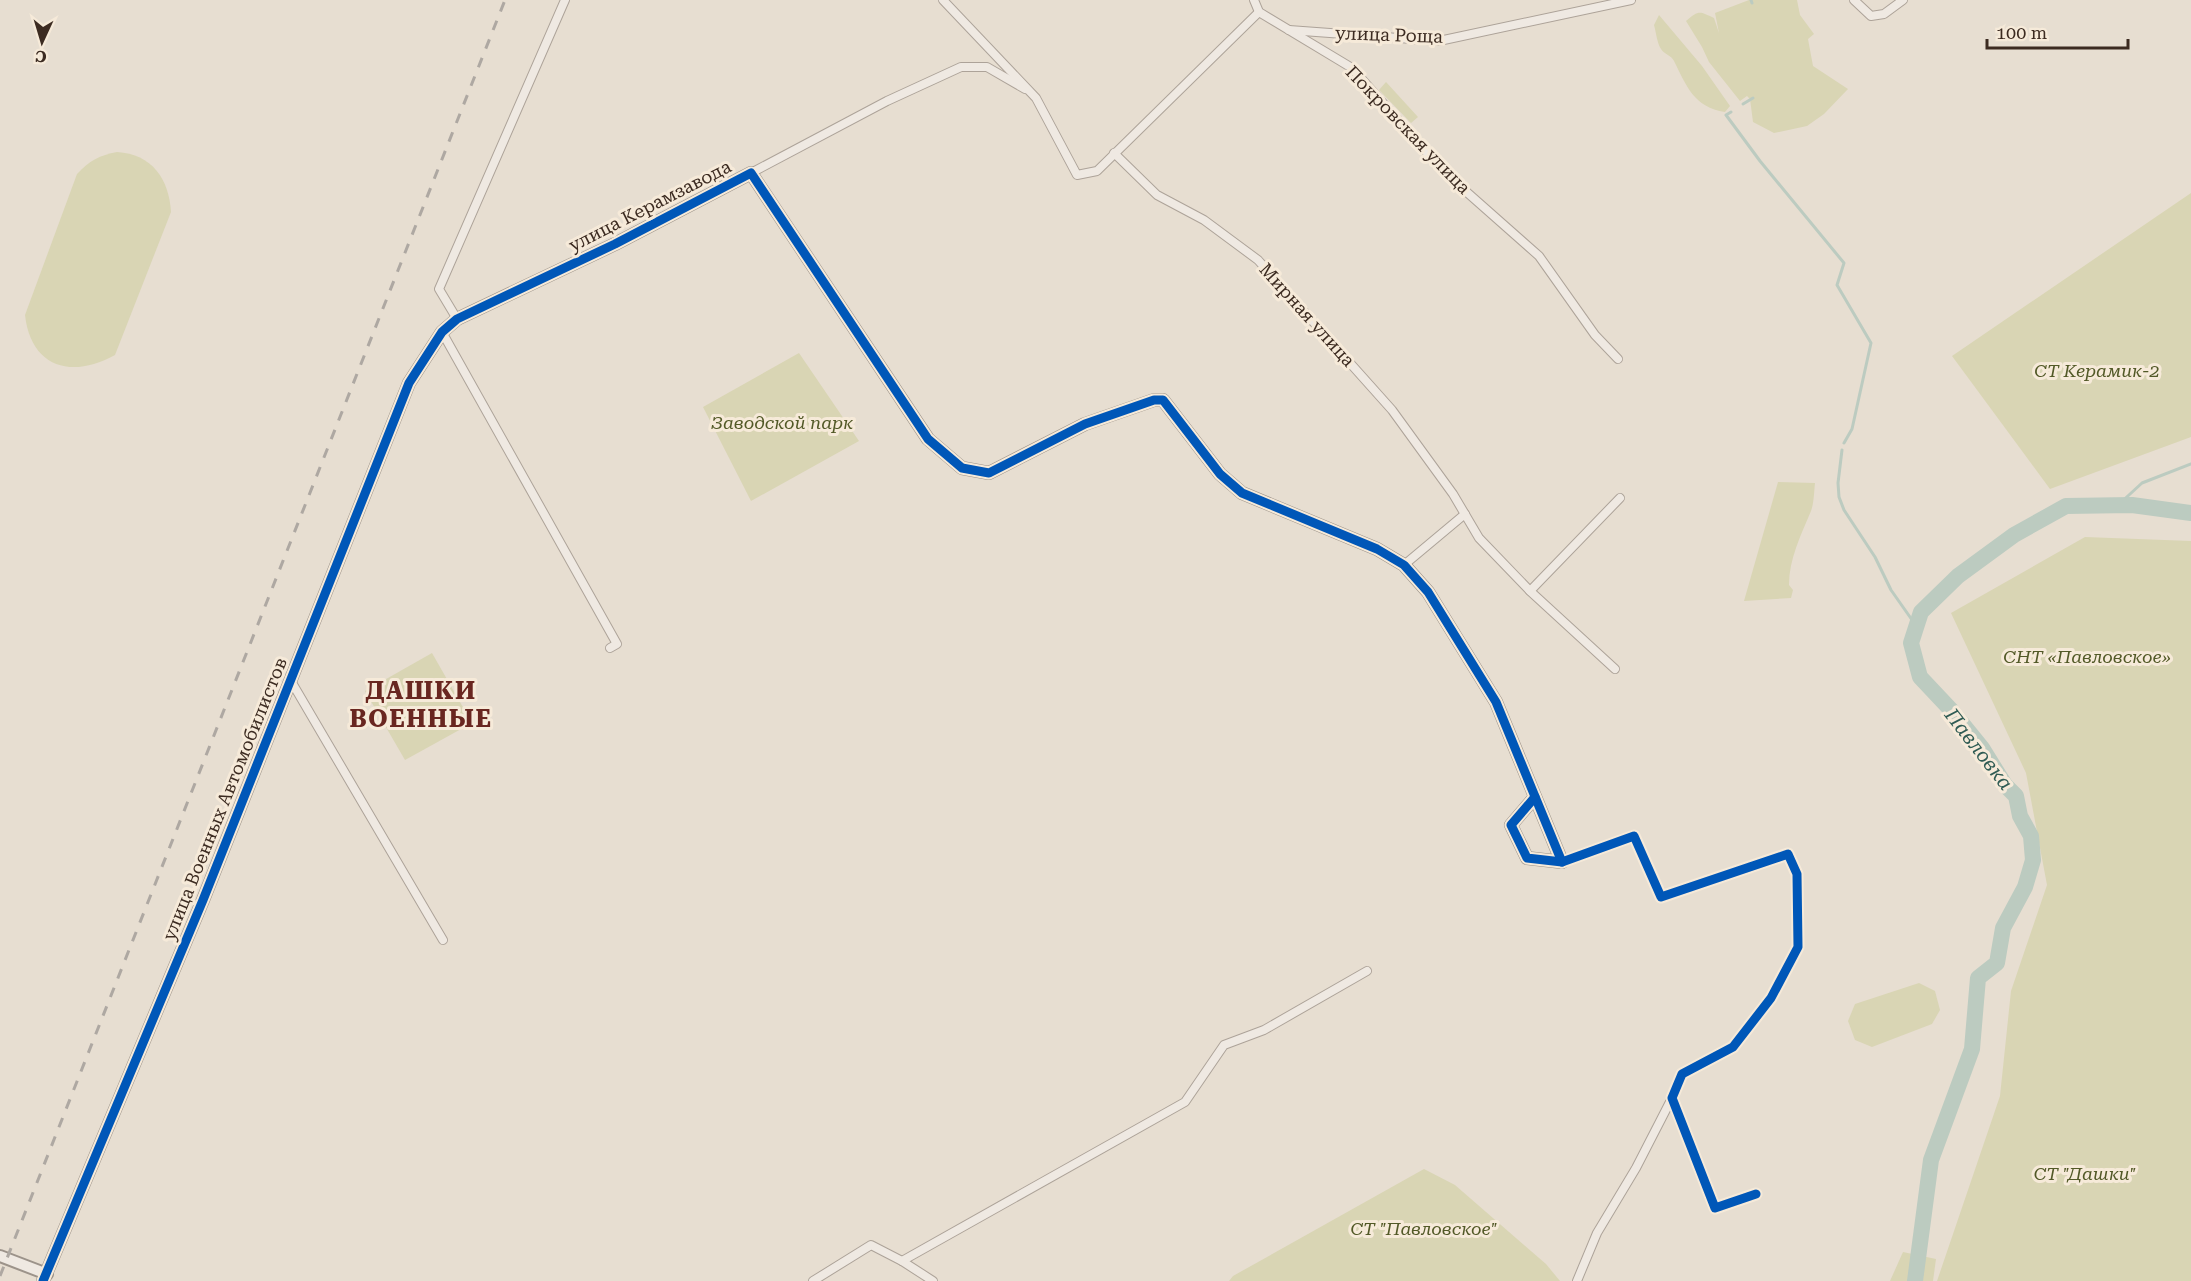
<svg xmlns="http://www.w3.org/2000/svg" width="2191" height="1281" font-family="'Roboto Serif',serif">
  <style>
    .green { fill: #d9d5b4 }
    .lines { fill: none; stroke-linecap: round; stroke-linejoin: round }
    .stream { stroke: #bccbc0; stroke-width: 3 }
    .river { stroke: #bccbc0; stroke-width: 16 }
    .street-casing { stroke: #ada399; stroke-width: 10 }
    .secondary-casing { stroke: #9c938a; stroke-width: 14 }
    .street { stroke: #efe9e2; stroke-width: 8 }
    .secondary { stroke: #efe9e2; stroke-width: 10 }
    .rail { stroke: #aea8a2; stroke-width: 3; stroke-dasharray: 10 10; stroke-linecap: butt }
    .cycleway-casing { stroke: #f6ead9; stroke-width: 13 }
    .cycleway { stroke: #0057b8; stroke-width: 9 }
    .labels { text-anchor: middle; stroke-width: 6; stroke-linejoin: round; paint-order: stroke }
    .street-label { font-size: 18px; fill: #3c2b21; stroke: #f6ead9 }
    .park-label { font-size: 18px; font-style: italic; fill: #525927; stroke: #f6ead9 }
    .water-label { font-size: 20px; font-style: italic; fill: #305c54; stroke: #f6ead9 }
    .district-label { font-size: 24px; font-weight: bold; letter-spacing: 1.5px; fill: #692620; stroke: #f6ead9 }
  </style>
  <rect width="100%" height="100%" fill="#e7ded1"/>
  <g class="green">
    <path d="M1749,0H1797L1800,15L1814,34L1808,39L1813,66L1848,89L1824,114L1807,126L1774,133L1753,122L1750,99L1747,96L1740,101L1709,62L1702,47L1686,21C1699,10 1699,11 1714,18L1719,33L1715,13Z"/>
    <path d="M1659,15L1702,66L1730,106L1725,112C1694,107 1687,87 1674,61C1671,55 1664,54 1661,49C1657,43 1656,32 1654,25Z"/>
    <polygon points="1386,82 1418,117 1411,123 1379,90"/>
    <path d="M117,152C152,154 169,179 171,212L115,355C72,379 31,368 25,315L77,174C89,161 100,155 117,152Z"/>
    <polygon points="2191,193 2191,437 2050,489 1952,356"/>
    <polygon points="799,353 859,441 751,501 703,407"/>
    <path d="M1778,482L1815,483C1814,492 1814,503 1811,511C1801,535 1789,559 1789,585L1793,590L1791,598L1744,601Z"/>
    <polygon points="2085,537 2191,541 2191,1281 1937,1281 2000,1096 2011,991 2047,885 2026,773 1951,613"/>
    <polygon points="432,653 472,723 405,760 365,691"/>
    <polygon points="1919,983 1935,991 1940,1010 1932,1024 1872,1047 1855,1040 1848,1021 1855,1004"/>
    <polygon points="1424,1169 1455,1185 1546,1264 1560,1281 1229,1281 1233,1276"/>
    <polygon points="1903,1252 1936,1259 1933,1281 1890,1281"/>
  </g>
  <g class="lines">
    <g class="stream">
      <polyline points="1751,0 1752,3"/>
      <polyline points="1743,104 1753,98"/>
      <polyline points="1731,112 1726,115 1760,161 1844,263 1837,285 1871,343 1852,429 1844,443"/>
      <polyline points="1842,450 1838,483 1839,497 1844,510 1875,557 1891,590 1917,627"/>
      <polyline points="2117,506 2142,483 2191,464"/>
    </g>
    <polyline class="river" points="1915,1281 1931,1160 1972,1049 1978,978 1997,963 2003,928 2025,887 2033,860 2031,836 2020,816 2016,796 2005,785 1982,748 1952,711 1920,677 1911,643 1921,612 1958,576 2014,535 2066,506 2132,505 2191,513"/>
    <g class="street-casing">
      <g id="street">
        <polyline points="943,0 1036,98 1077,175 1097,171 1259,12"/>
        <polyline points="1254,0 1259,12 1352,68 1444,172 1539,256 1595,335 1618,359"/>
        <polyline points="1854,0 1871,16 1884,14 1903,0"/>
        <polyline points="1289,30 1439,41 1631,0"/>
        <polyline points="1114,153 1157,195 1204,220 1258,260 1392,410 1453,494 1479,538 1530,591 1615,669"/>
        <polyline points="751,173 887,101 961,67 987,67 1025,89"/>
        <polyline points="457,319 439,289 565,0"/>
        <polyline points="442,332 617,644 610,648"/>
        <polyline points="1404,565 1465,514"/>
        <polyline points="1530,591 1620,498"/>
        <polyline points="291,681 443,940"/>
        <polyline points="1562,862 1634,836 1661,897 1788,854 1797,874 1798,947 1771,998 1733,1047 1682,1074 1672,1098 1715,1208 1756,1194"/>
        <polyline points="813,1281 871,1245 902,1261"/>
        <polyline points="933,1281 902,1261 1185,1102 1224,1045 1264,1030 1367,971"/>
        <polyline points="1577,1281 1597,1233 1636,1168 1672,1098"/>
      </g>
    </g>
    <g class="secondary-casing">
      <g id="secondary">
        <polyline points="0,1256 47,1274"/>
        <polyline points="43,1281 203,900 409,383 442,332 457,319 615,244 751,173 928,439 962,468 989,473 1085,424 1154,400 1163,400 1220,474 1242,493 1377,549 1404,565 1428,592 1496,702 1562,862 1527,858 1511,825 1535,797"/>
      </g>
    </g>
    <use href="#street" class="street"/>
    <use href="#secondary" class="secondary"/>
    <polyline class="rail" points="0,1276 505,0"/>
    <g class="cycleway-casing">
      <g id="cycleway">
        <polyline points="1535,797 1511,825 1527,858 1562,862 1634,836 1661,897 1788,854 1797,874 1798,947 1771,998 1733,1047 1682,1074 1672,1098 1715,1208 1756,1194"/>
        <polyline points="43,1281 203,900 409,383 442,332 457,319 615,244 751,173 928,439 962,468 989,473 1085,424 1154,400 1163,400 1220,474 1242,493 1377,549 1404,565 1428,592 1496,702 1562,862"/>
      </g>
    </g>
    <use href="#cycleway" class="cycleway"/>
  </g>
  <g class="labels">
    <g class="street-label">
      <text transform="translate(1389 35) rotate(2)" y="6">улица Роща</text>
      <text transform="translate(1408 130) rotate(46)" y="6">Покровская улица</text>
      <text transform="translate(650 206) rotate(-27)" y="6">улица Керамзавода</text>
      <text transform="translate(1307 315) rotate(48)" y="6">Мирная улица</text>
      <text transform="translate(225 799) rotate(-68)" y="6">улица Военных Автомобилистов</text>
    </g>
    <g class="park-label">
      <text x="2097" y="377">СТ Керамик-2</text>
      <text x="782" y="429">Заводской парк</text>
      <text x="2087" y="663">СНТ «Павловское»</text>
      <text x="2085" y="1180">СТ "Дашки"</text>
      <text x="1424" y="1235">СТ "Павловское"</text>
    </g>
    <g class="water-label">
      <text transform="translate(1979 749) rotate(52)" y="7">Павловка</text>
    </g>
    <g class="district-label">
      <text x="421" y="699">ДАШКИ<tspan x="421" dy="28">ВОЕННЫЕ</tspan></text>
    </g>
  </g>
  <g transform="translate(42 42) rotate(184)" stroke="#f6ead9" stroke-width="4.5" paint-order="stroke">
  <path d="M0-4.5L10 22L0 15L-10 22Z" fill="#3c2b21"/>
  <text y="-9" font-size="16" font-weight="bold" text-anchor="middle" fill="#3c2b21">С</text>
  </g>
  <path d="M1987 39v9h141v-9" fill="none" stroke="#3c2b21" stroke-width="3"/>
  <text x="1996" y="39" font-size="18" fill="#3c2b21" stroke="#f6ead9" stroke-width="4.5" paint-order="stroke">100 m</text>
</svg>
